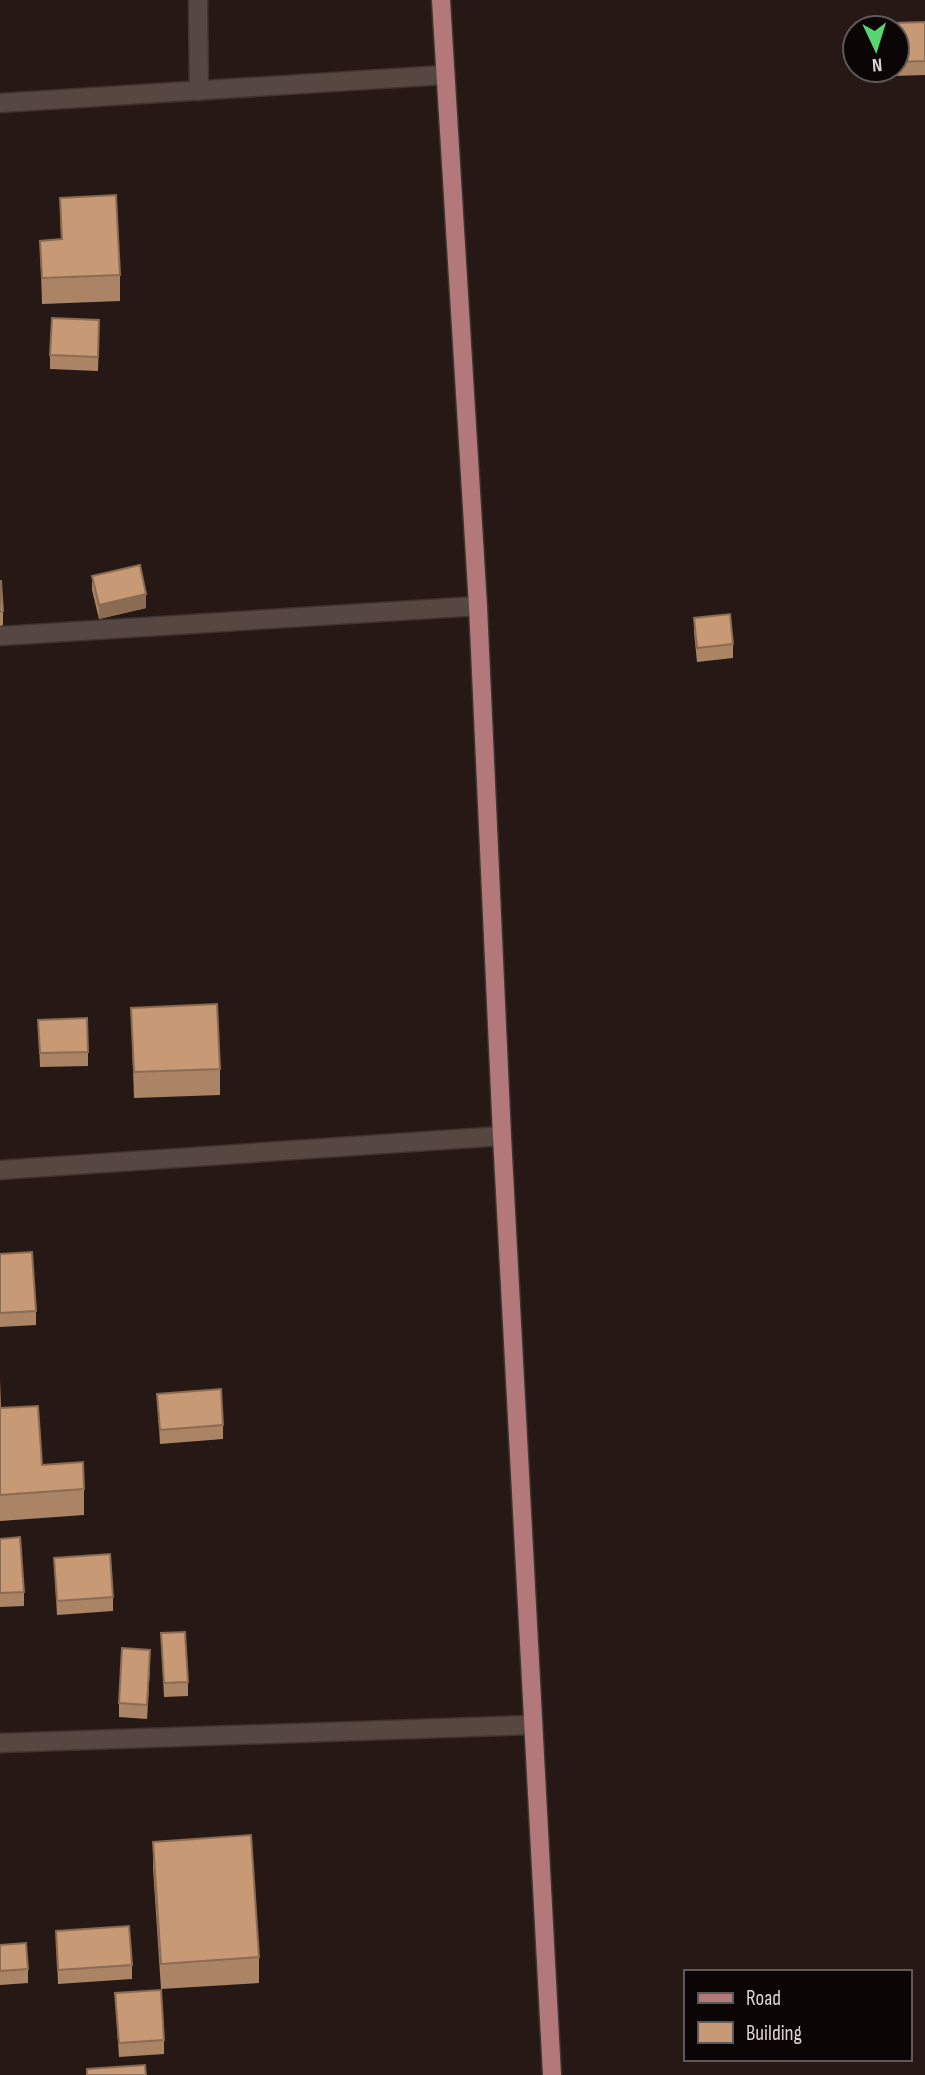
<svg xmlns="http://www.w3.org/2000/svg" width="925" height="2075" font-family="'Sofia Sans Condensed',sans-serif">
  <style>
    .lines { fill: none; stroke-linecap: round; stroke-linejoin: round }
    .minor-casing { stroke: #3d3331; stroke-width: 21 }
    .major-casing { stroke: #3d3331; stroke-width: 21 }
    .minor { stroke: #564742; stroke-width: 18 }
    .major { stroke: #b2787a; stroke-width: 18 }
    .wall { fill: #ab8465 }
    .shaded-wall { fill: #8b6b52 }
    .building { fill: #c79975; stroke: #8b6b52; stroke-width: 2 }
  </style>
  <rect width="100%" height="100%" fill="#261915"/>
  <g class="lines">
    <g class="minor-casing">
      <g id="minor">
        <polyline points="198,0 199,91"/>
        <polyline points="0,103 444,75"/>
        <polyline points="0,636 478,606"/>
        <polyline points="0,1170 502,1136"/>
        <polyline points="0,1743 532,1725"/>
      </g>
    </g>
    <g class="major-casing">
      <polyline id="major" points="441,0 478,606 502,1136 552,2075"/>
    </g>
    <use href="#minor" class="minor"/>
    <use href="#major" class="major"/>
  </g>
  <g class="wall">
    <polygon points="925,22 925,75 894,76 894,70 897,70 897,28"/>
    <polygon points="60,198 120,275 120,301 42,304 40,241 61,239"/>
    <polygon points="99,334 98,371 50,369 50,355"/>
    <polygon points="92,576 146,608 99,619 92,590"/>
    <polygon points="0,581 3,611 3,625 0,626"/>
    <polygon points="694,618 733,644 733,658 697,662 694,632"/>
    <polygon points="131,1008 220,1069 220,1095 134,1098"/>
    <polygon points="38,1020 88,1052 88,1066 40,1067"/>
    <polygon points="0,1254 36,1311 36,1325 0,1327"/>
    <polygon points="0,1380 1,1408 42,1465 84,1489 84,1515 0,1521"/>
    <polygon points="157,1394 223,1425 223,1439 160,1444"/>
    <polygon points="0,1539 24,1592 24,1606 0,1607"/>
    <polygon points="54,1558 113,1597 113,1611 57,1615"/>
    <polygon points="161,1633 188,1682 188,1696 164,1697"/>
    <polygon points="150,1664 147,1719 119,1717 119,1703"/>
    <polygon points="153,1842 259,1957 259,1983 161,1989 153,1868"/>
    <polygon points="56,1931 132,1965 132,1979 58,1984"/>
    <polygon points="0,1945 28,1969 28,1983 0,1985"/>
    <polygon points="115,1993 164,2040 164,2054 119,2057"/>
  </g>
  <g class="shaded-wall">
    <polygon points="146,594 146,608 99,619 99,605"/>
    <polygon points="150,1650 150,1664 147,1719 147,1705"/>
  </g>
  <g class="building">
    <polygon points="925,22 925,61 897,62 897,28 893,28 893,23"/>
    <polygon points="116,195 120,275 42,278 40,241 62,239 60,198"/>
    <polygon points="52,318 99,320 98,357 50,355"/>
    <polygon points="140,565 146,594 99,605 92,576"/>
    <polygon points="0,581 1,581 3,611 0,612"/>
    <polygon points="730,614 733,644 697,648 694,618"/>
    <polygon points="217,1004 220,1069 134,1072 131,1008"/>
    <polygon points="87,1018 88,1052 40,1053 38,1020"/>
    <polygon points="32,1252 36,1311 0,1313 0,1254"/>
    <polygon points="221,1389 223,1425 160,1430 157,1394"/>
    <polygon points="38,1406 42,1465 83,1462 84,1489 0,1495 0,1408"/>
    <polygon points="20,1537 24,1592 0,1593 0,1539"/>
    <polygon points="110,1554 113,1597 57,1601 54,1558"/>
    <polygon points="185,1632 188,1682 164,1683 161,1633"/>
    <polygon points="122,1648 150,1650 147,1705 119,1703"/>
    <polygon points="251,1835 259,1957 161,1964 153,1842"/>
    <polygon points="129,1926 132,1965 58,1970 56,1931"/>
    <polygon points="26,1943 28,1969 0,1971 0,1945"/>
    <polygon points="161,1990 164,2040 119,2043 115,1993"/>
    <polygon points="145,2065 146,2075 87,2075 87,2069"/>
  </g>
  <rect x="684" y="1970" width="228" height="91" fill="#0b0605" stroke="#5f5957" stroke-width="2"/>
  <rect x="698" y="1993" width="35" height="10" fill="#b2787a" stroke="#5f5957" stroke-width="2"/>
  <text x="746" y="2005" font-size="21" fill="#ded5d2">Road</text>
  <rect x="698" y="2022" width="35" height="21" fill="#c79975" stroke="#5f5957" stroke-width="2"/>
  <text x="746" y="2040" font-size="21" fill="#ded5d2">Building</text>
  <g transform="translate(876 49) rotate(176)"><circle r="33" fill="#0b0605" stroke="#5f5957" stroke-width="2"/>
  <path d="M0-5L12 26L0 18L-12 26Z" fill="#57d570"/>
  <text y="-10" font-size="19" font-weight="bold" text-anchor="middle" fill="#ded5d2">N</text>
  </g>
</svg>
